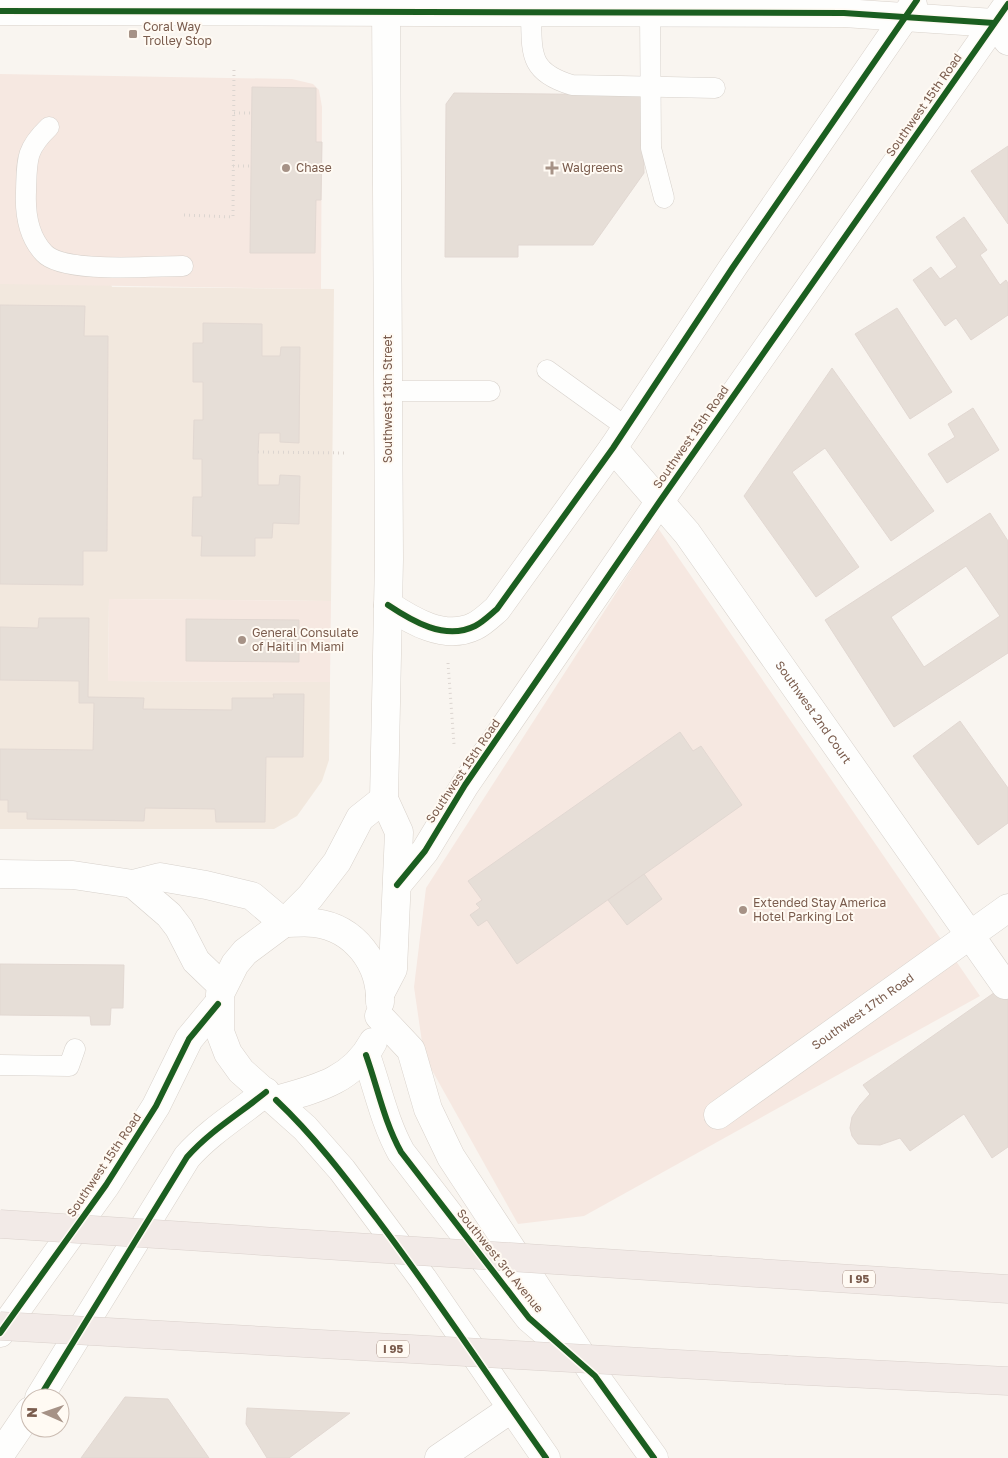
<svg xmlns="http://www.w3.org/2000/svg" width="1008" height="1458" font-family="'Golos Text',sans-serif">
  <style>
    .residential { fill: #f2e8de }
    .commercial { fill: #f6e8e1 }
    .building { fill: #e6ded7; stroke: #e2d8d2; fill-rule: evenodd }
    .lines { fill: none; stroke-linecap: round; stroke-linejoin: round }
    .lane-casing { stroke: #d7d1cb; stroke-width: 21 }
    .street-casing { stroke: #d7d1cb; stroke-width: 29 }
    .secondary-casing { stroke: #d9d2cb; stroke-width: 29 }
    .highway-casing { stroke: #dad1cc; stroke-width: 29 }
    .path { stroke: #dcd5d0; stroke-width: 3; stroke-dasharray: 1 4; stroke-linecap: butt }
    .lane { stroke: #fefefd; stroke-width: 20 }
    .street { stroke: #fefefd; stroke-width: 28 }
    .secondary { stroke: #fefefd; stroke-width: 28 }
    .highway { stroke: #f2eae7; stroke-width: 28 }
    .highway-bridge-casing { stroke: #dad1cc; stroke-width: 29; stroke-linecap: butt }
    .highway-bridge { stroke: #f2eae7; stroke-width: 28 }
    .cycleway-casing { stroke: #fffaf3; stroke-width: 9 }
    .cycleway { stroke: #1b5e20; stroke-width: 6 }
    .poi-dot { fill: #a69286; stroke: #fffaf3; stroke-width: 2 }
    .labels { text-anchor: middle; stroke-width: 4; stroke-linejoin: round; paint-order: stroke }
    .shield { fill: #fffaf3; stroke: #a28b7f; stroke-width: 1 }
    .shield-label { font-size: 11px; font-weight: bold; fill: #7a5c4d }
    .poi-label { font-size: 12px; fill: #7a5c4d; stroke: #fffaf3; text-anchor: start }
    .street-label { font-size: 12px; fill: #7a5c4d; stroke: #fffaf3 }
  </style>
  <rect width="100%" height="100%" fill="#f9f5f0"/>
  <polygon class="residential" points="0,284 111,284 112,287 334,289 331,601 109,599 108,681 330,682 329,760 322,781 297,816 274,829 0,829"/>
  <g class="commercial">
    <polygon points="0,74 292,79 313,84 319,90 322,107 321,289 0,284"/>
    <polygon points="658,528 980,996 584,1216 518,1224 424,1056 414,987 426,888"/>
    <polygon points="109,599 331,601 330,682 108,681"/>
  </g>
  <g class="building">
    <polygon points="252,87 316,88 316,142 322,142 321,200 316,200 315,253 250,253"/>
    <polygon points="454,93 642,95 644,173 593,245 518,245 518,257 445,257 446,104"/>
    <polygon points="1008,146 1008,224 971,171"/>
    <polygon points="964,217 987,250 980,255 1000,285 1006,280 1008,283 1008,315 971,340 956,318 945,326 913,280 931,267 940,279 957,267 936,237"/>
    <polygon points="0,305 85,306 84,336 108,336 107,551 83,551 83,585 0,584"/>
    <polygon points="897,308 952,392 910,419 855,334"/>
    <polygon points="203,323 262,324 262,356 280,356 281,347 300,347 299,443 280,442 280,433 259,433 258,452 258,485 279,485 280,475 300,476 299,524 273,523 272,538 255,538 255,556 201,556 202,536 192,536 193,497 202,497 202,459 193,459 194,420 203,420 203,382 193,382 193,343 203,343"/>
    <polygon points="832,368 934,511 891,541 825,448 792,472 859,567 816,597 744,496"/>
    <polygon points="973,408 999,450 947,483 928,454 955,437 948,424"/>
    <path d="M990,513L1008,541V653L894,727L825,620ZM966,566L1000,616L924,667L891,617Z"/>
    <polygon points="39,618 89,618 88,697 144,698 143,709 232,710 232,698 274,698 273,694 304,694 303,757 266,757 265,822 216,822 215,809 145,808 144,821 27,819 27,812 8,812 8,800 0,800 0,749 93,750 94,703 79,703 79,681 0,680 0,627 38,628"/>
    <polygon points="186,619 299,620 299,662 186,661"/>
    <polygon points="960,721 1008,788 1008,823 978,845 913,756"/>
    <polygon points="680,732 693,751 701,746 742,805 517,964 487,920 478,926 470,915 480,908 476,904 482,900 468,881"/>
    <polygon points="644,874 662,899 627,925 608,900"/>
    <polygon points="0,964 124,965 123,1008 111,1008 110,1025 91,1025 90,1016 0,1015"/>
    <polygon points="1008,983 1008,1147 992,1158 964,1114 910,1151 900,1138 880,1145 858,1144 852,1136 850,1128 852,1117 860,1105 870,1094 863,1085"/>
    <polygon points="125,1397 168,1399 209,1458 81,1458"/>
    <polygon points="247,1408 350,1413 289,1458 267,1458 246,1424"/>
  </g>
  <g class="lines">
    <g class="lane-casing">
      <g id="lane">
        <path d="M531,12C532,53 528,72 572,85L715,88"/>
        <polyline points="650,12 651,148 664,198"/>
        <path d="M49,127C25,150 27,160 26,192C25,213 29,237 44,253C63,274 153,266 183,266"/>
        <polyline points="547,370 626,427"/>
        <polyline points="388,391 490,391"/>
        <polyline points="0,1065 69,1066 75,1049"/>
      </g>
    </g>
    <g class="street-casing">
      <g id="street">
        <polyline points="994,23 1008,41"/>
        <path id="s1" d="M613,448L687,533L1005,985"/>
        <polyline points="0,874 73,875 133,884 160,877 206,885 252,896 284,923"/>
        <polyline points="133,884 169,915 179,928 196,961 222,986"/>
        <path id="s2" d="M718,1115L1008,908"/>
        <polyline points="439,1458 511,1409"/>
      </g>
    </g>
    <g class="secondary-casing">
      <g id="secondary">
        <polyline points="0,11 844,13 994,23"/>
        <path d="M388,605C412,621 445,641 475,626C483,622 490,615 497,609L613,448L733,267L913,5"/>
        <polyline points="384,799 360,818 337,862 310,897 284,923 245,952 235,964 220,994 220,1032 228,1053 241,1071 305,1128 342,1170 423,1279 546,1458"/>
        <polyline points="397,885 425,851 465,785 660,501 1008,4"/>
        <path d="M284,923C294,923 305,922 315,923C355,928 381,964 380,1002"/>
        <polyline points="380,994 393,969 399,832 384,799 389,559 386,0"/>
        <polyline points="379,1016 411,1050 428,1109 451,1157 595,1376 654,1458"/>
        <path d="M366,1055C378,1089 384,1121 401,1152L529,1318L570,1353"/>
        <path d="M276,1100C316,1089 352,1081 373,1042"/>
        <polyline points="0,1333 106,1185 156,1106 189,1039 218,1004"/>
        <path d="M39,1398L187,1157C210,1131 239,1114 266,1092"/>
        <polyline points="0,1455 30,1411"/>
      </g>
    </g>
    <g class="highway-casing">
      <g id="highway">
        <polyline points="711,1270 1008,1289"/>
        <polyline points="787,1370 1008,1381"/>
      </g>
    </g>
    <g class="path">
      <polyline points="234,113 251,113"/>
      <polyline points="233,166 250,166"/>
      <polyline points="321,170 335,170"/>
      <polyline points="184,215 233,217 234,67"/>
      <polyline points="258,452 345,453"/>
      <polyline points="448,663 454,744"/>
    </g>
    <use href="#lane" class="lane"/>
    <use href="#street" class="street"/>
    <use href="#secondary" class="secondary"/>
    <use href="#highway" class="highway"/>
    <g class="highway-bridge-casing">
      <g id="highway-bridge">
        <polyline points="0,1224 711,1270"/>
        <polyline points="0,1326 787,1370"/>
      </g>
    </g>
    <use href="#highway-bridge" class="highway-bridge"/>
    <g class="cycleway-casing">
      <g id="cycleway">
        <polyline points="0,11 844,13 994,23"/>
        <path d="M388,605C412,621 445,641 475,626C483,622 490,615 497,609L613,448L733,267L917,0"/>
        <polyline points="397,885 425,851 465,785 660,501 1008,4"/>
        <path d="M366,1055C378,1089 384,1121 401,1152L529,1318L595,1376L654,1458"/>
        <path d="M276,1100C315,1137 345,1177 377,1219C436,1297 489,1378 546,1458"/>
        <polyline points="0,1333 106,1185 156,1106 189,1039 218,1004"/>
        <path d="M39,1398L187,1157C210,1131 239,1114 266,1092"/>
      </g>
    </g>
    <use href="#cycleway" class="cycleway"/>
  </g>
  <g class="poi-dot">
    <rect x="128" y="29" width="10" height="10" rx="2.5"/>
    <circle cx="286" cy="168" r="5"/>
    <path d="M549.5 160.5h5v5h5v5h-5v5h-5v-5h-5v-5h5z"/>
    <circle cx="242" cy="640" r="5"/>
    <circle cx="743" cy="910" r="5"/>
  </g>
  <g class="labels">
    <g class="shield">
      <rect x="843" y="1270.5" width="32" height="17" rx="4"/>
      <rect x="377" y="1340.5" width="32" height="17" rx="4"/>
    </g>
    <g class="shield-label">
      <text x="859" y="1283">I 95</text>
      <text x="393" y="1353">I 95</text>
    </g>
    <g class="poi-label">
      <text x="143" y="31">Coral Way<tspan x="143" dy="14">Trolley Stop</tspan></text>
      <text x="296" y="172">Chase</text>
      <text x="562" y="172">Walgreens</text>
      <text x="252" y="637">General Consulate<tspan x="252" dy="14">of Haiti in Miami</tspan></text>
      <text x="753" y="907">Extended Stay America<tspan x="753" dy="14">Hotel Parking Lot</tspan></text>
    </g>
    <g class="street-label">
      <text transform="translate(924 105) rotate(-55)" y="4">Southwest 15th Road</text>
      <text transform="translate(388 399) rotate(-90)" y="4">Southwest 13th Street</text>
      <text transform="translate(691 437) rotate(-55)" y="4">Southwest 15th Road</text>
      <text dy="4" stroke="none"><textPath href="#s1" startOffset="332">Southwest 2nd Court</textPath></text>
      <text transform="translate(463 771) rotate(-56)" y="4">Southwest 15th Road</text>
      <text dy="4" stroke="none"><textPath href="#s2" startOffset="178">Southwest 17th Road</textPath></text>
      <text transform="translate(104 1165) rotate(-56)" y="4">Southwest 15th Road</text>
      <text transform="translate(500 1261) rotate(51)" y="4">Southwest 3rd Avenue</text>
    </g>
  </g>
  <g transform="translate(45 1413) rotate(272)"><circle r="24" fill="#fffaf3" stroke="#cabbb1"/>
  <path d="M0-4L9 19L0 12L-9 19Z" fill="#a69286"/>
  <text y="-8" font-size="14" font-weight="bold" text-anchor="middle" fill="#7a5c4d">N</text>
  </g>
</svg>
